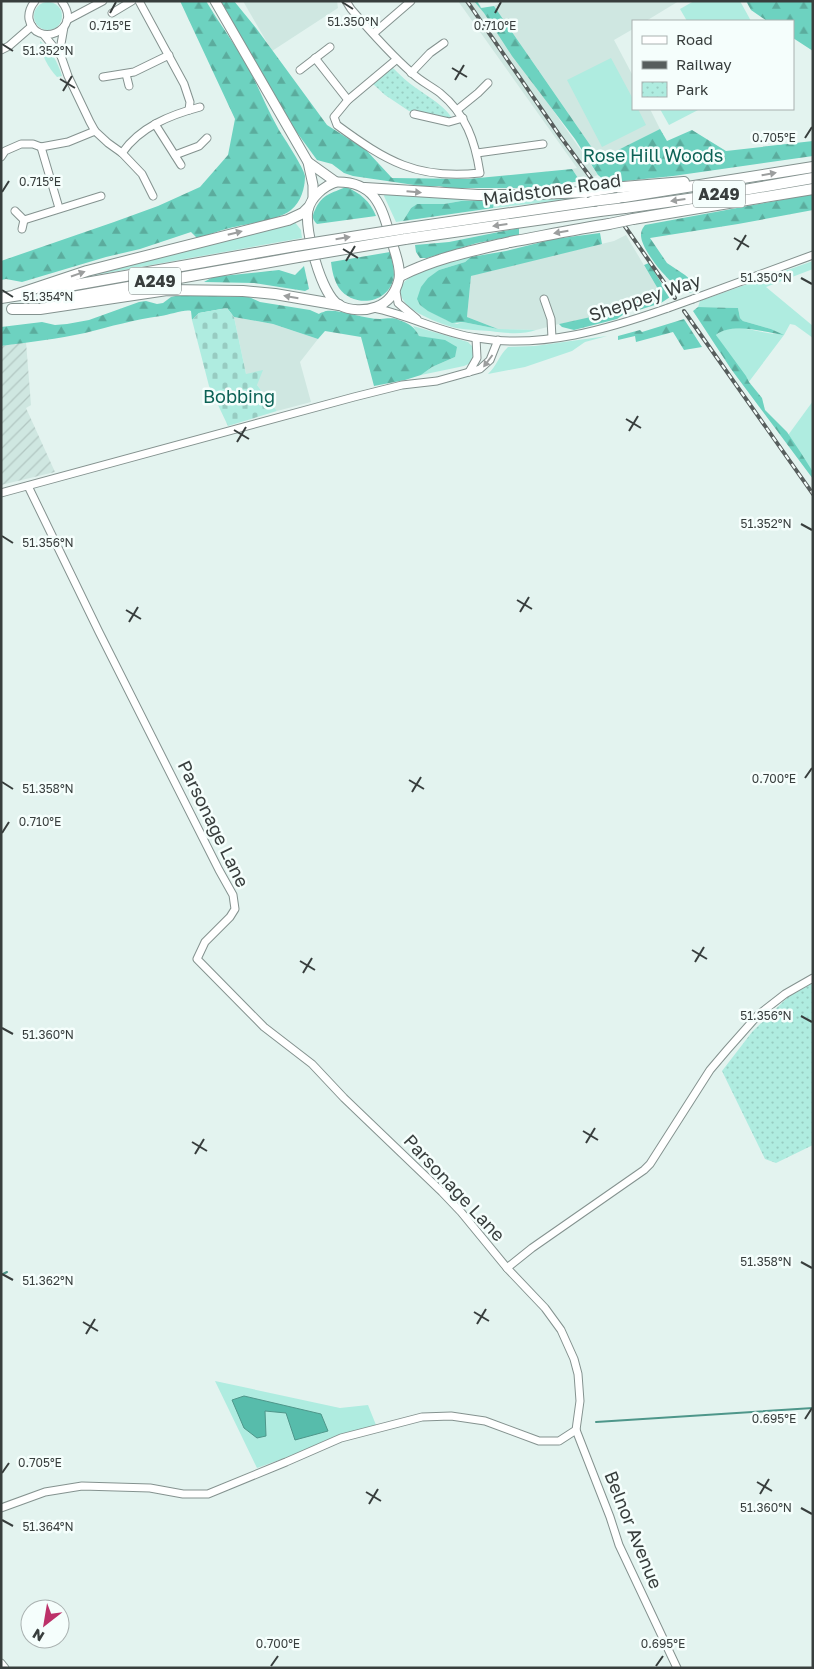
<svg xmlns="http://www.w3.org/2000/svg" width="814" height="1669" font-family="'Golos Text',sans-serif">
  <style>
    .built { fill: #cfe7e1 }
    .industrial { fill: url(#industrial-furrows) }
    .grass { fill: #afece0; fill-rule: evenodd }
    .forest { fill: url(#forest-firs) }
    .cemetery { fill: url(#cemetery-stones) }
    .park { fill: url(#park-dots) }
    .water { fill: #57bcab; stroke: #4e968a }
    .lines { fill: none; stroke-linecap: round; stroke-linejoin: round }
    .stream { stroke: #4e968a; stroke-width: 2 }
    .minor-casing { stroke: #84928f; stroke-width: 9 }
    .major-casing { stroke: #84928f; stroke-width: 11 }
    .highway-casing { stroke: #84928f; stroke-width: 12 }
    .minor { stroke: #fff; stroke-width: 7 }
    .major { stroke: #fff; stroke-width: 9 }
    .highway { stroke: #fff; stroke-width: 10 }
    .rail-casing { stroke: #575e5d; stroke-width: 4 }
    .rail { stroke: #f5fefc; stroke-width: 2; stroke-dasharray: 5.5; stroke-linecap: butt }
    .minor-bridge-casing { stroke: #84928f; stroke-width: 9; stroke-linecap: butt }
    .highway-bridge-casing { stroke: #84928f; stroke-width: 12; stroke-linecap: butt }
    .minor-bridge { stroke: #fff; stroke-width: 7 }
    .highway-bridge { stroke: #fff; stroke-width: 10 }
    .oneway { fill: #9c9e9e }
    .ticks { fill: none; stroke: #383e3d; stroke-width: 2 }
    .labels { text-anchor: middle; stroke-width: 5; stroke-linejoin: round; paint-order: stroke }
    .shield { fill: #f5fefc; stroke: #717876; stroke-width: 1 }
    .shield-label { font-size: 16px; font-weight: bold; fill: #383e3d }
    .park-label { font-size: 18px; fill: #0c6256; stroke: #f5fefc }
    .street-label { font-size: 18px; fill: #383e3d; stroke: #f5fefc }
    .ticks-label { font-size: 12px; text-anchor: middle; fill: #383e3d; stroke: #f5fefc; stroke-width: 5; stroke-linejoin: round; paint-order: stroke }
  </style>
  <defs>
    <pattern id="industrial-furrows" width="10" height="10" patternUnits="userSpaceOnUse" patternTransform="scale(1.25)"><rect width="10" height="10" fill="#cfe7e1"/><path d="M-1 1l2-2M0 10L10 0M9 11l2-2" fill="none" stroke="#b2c7c2"/></pattern>
    <pattern id="forest-firs" width="22" height="20" patternUnits="userSpaceOnUse" patternTransform="scale(1.25)"><rect width="22" height="20" fill="#6dd2c0"/><path d="M5 1l3.5 6h-7zM16 11l3.5 6h-7z" fill="#5bac9d"/></pattern>
    <pattern id="cemetery-stones" width="16" height="16" patternUnits="userSpaceOnUse" patternTransform="scale(1.25)"><rect width="16" height="16" fill="#afece0"/><path d="M2 7V4a2 2 0 0 1 4 0v3zM10 15v-3a2 2 0 0 1 4 0v3z" fill="#97cbc1"/></pattern>
    <pattern id="park-dots" width="8" height="8" patternUnits="userSpaceOnUse" patternTransform="scale(1.25)"><rect width="8" height="8" fill="#afece0"/><path d="M2 2h.1M6 6h.1" fill="none" stroke="#97cbc1" stroke-width="1.8" stroke-linecap="round"/></pattern>
  </defs>
  <rect width="100%" height="100%" fill="#e3f3ef"/>
  <g class="built">
    <polygon points="243,1 337,1 338,8 272,51"/>
    <polygon points="458,1 477,1 598,175 580,181 572,169 577,168"/>
    <polygon points="504,1 679,1 646,21 633,21 633,29 614,40 633,76 633,109 650,109 660,129 608,155 605,157 597,155 494,6"/>
    <polygon points="626,235 658,289 627,306 595,317 559,324 536,330 498,329 467,317 471,276 490,270 614,241"/>
    <polygon points="234,317 273,324 318,339 300,362 311,402 277,411 257,385 246,374"/>
  </g>
  <polygon class="industrial" points="26,342 31,405 26,408 55,472 1,485 1,346"/>
  <g class="grass">
    <polygon points="694,1 740,1 751,21 687,21 680,9"/>
    <circle cx="48" cy="16" r="14"/>
    <path d="M40,41C51,49 58,63 62,76L57,77C48,67 41,55 40,41Z"/>
    <polygon points="611,58 633,99 633,109 638,109 646,125 602,147 567,80"/>
    <polygon points="660,109 700,109 669,125"/>
    <polygon points="385,194 591,194 593,197 493,208 494,203 482,201 461,201 444,204 417,204 411,208 403,221 396,222 384,196"/>
    <polygon points="294,221 301,230 302,238 90,276 90,273"/>
    <path d="M470,256L471,257L465,262L439,270L420,305L446,320L457,324L463,322L498,329L536,330C522,335 505,333 490,331C479,330 467,330 456,328C441,324 395,309 401,288C406,270 454,260 470,256Z"/>
    <path d="M813,261V269L766,287L813,326V338L795,325L790,324L784,335L748,383L716,335C734,320 761,335 781,334L771,329L743,321L740,318L738,308L698,307L700,301Z"/>
    <polygon points="413,326 468,342 474,348 474,359 471,363 464,366 421,375 432,367 455,357 445,341 419,336"/>
    <path d="M607,336L585,342L572,351L525,367L488,374C497,366 499,355 508,347L535,346Z"/>
    <polygon points="813,401 813,472 786,438"/>
    <path d="M215,1381L340,1408L368,1405L376,1425L257,1468ZM244,1396L321,1414L265,1411Z"/>
  </g>
  <g class="forest">
    <path d="M180,1H206C219,23 234,43 247,65C258,86 267,109 279,130C284,138 304,168 305,176C305,188 301,202 291,210C279,220 246,224 230,228C219,230 208,236 197,238L191,232L140,249L106,257L22,282L6,279L1,280V261L114,222L158,206L200,187L228,155L235,119Z"/>
    <polygon points="221,1 234,1 256,28 327,125 366,150 392,178 468,179 572,169 580,181 551,186 524,188 448,188 439,186 428,187 353,176 344,173 332,164 317,160 290,123 285,113 246,48"/>
    <polygon points="474,1 477,1 481,8 494,6 597,155 605,157 608,155 660,129 667,141 692,130 726,151 813,141 813,156 673,176 615,182 604,180 598,175 575,139 512,56 484,13"/>
    <polygon points="746,1 813,1 813,51 793,38 793,21 767,21 751,10"/>
    <path d="M346,187C360,193 370,201 376,216L317,224C312,219 312,216 315,210C322,194 332,193 346,187Z"/>
    <path d="M813,194V210L738,224L650,238L667,263L685,275L701,289L689,293C685,291 679,289 675,285C664,276 642,250 641,236C641,231 642,229 645,225Z"/>
    <polygon points="461,201 482,201 494,203 493,208 403,221 411,208 417,204 444,204"/>
    <polygon points="519,228 519,235 477,243 427,258 420,258 416,252 415,245 449,242"/>
    <polygon points="600,233 602,244 471,276 467,317 498,329 463,322 452,323 428,311 420,305 417,299 421,287 428,278 439,270 465,262 471,257 506,251 554,239"/>
    <path d="M390,252C392,260 394,267 394,275C391,304 354,309 339,288C334,280 332,271 331,262Z"/>
    <polygon points="649,263 670,297 661,303 639,310 634,309 630,310 617,319 574,330 562,327 559,324 609,313 627,306 658,289 644,265"/>
    <polygon points="304,266 309,289 305,291 254,283 204,282 213,277 279,270 295,275"/>
    <path d="M180,295L249,297L260,302L310,310L319,314C320,313 326,311 326,311C339,309 365,319 380,319C386,319 392,317 399,320C408,323 415,327 419,336L445,340L457,347L455,357L432,367L421,375L405,380L374,386L361,337L325,331L318,339L273,324L234,317L227,308L199,313L192,320L191,311C185,309 169,315 161,316C133,320 112,326 85,333C58,339 29,342 1,346V327L42,322L55,325L67,324L89,320L139,302L146,301L157,304L163,303L171,297Z"/>
    <path d="M698,307L738,308L740,318L743,321L771,329L784,335C765,332 731,322 716,335L746,376L749,382L762,398L765,410L787,432L801,453L813,472V479L731,369L693,311Z"/>
    <polygon points="684,319 702,347 684,350 673,332 636,342 635,336 618,340 618,336 640,330 642,332"/>
  </g>
  <polygon class="cemetery" points="227,308 234,317 246,374 263,370 257,385 277,411 228,426 209,386 192,320 199,313"/>
  <g class="park">
    <path d="M392,67C400,75 407,82 416,88C430,98 442,104 452,118L448,120L409,111L385,95L373,84Z"/>
    <polygon points="813,983 813,1145 776,1163 765,1159 722,1071 752,1032 788,997"/>
  </g>
  <polygon class="water" points="244,1396 321,1414 328,1431 295,1440 286,1413 265,1411 266,1436 257,1438 244,1428 232,1400"/>
  <g class="lines">
    <g class="stream">
      <polyline points="1,1275 7,1272"/>
      <polyline points="596,1422 813,1408"/>
    </g>
    <g class="minor-casing">
      <g id="minor">
        <path d="M35,1C31,6 28,12 29,19C35,49 84,31 62,2"/>
        <polyline points="139,1 184,84 190,102 189,110"/>
        <path d="M346,1L351,9C370,31 390,54 412,73C420,81 431,86 440,93C466,114 475,141 480,173C417,180 386,161 337,125L334,117L348,100L397,59"/>
        <polyline points="112,13 132,1"/>
        <polyline points="67,20 103,1"/>
        <polyline points="374,33 411,1"/>
        <polyline points="44,35 61,56 68,76 90,122 95,131 108,143 122,153 142,174 153,196"/>
        <polyline points="1,50 9,46 32,26"/>
        <polyline points="61,56 61,44 64,27"/>
        <polyline points="315,58 348,100"/>
        <polyline points="300,70 330,47"/>
        <polyline points="411,73 430,53 444,43"/>
        <polyline points="126,74 129,86"/>
        <polyline points="103,77 134,72 169,55"/>
        <polyline points="457,110 478,93 488,83"/>
        <polyline points="414,114 449,122 463,118"/>
        <polyline points="155,124 181,165"/>
        <polyline points="41,147 59,208"/>
        <path d="M122,153C140,127 170,115 200,107"/>
        <polyline points="477,153 543,144"/>
        <polyline points="175,155 199,146 207,138"/>
        <polyline points="1,157 5,151 21,144 33,144 41,147 68,142 95,131"/>
        <polyline points="15,211 24,220 101,196"/>
        <polyline points="22,229 24,220"/>
        <polyline points="396,291 398,303 417,319"/>
        <polyline points="544,299 551,319 552,338"/>
        <polyline points="693,299 813,255"/>
        <path d="M374,308C409,315 441,333 477,338C542,349 608,329 668,308"/>
        <polyline points="469,372 477,358 476,338"/>
        <polyline points="1,493 354,397 402,385 437,381 480,369 490,360 498,340"/>
        <polyline points="507,1268 532,1248 644,1170 650,1164 710,1070 727,1050 758,1015 785,994 813,978"/>
        <polyline points="576,1430 610,1517 619,1545 677,1668"/>
        <polyline points="1,1508 45,1492 82,1486 150,1488 183,1494 208,1494 286,1462 341,1438 422,1417 451,1416 485,1421 539,1441 559,1441 576,1430 580,1401 578,1374 574,1359 561,1330 545,1308 507,1268 461,1212 442,1192 344,1098 312,1064 264,1027 197,959 205,942 230,917 235,909 233,895 219,870 99,632 28,486"/>
        <polyline points="1,1663 5,1668"/>
      </g>
    </g>
    <g class="major-casing">
      <g id="major">
        <polyline points="215,1 308,162 313,185 313,198"/>
        <polyline points="308,162 336,182"/>
        <path d="M336,182C377,181 382,209 392,242C395,253 401,267 399,279C396,292 390,302 376,307C365,311 350,311 339,305C321,295 304,229 308,210C311,197 324,186 336,182Z"/>
      </g>
    </g>
    <g class="highway-casing">
      <g id="highway">
        <polyline points="365,188 478,195 512,195 586,192"/>
        <polyline points="611,188 684,182"/>
        <polyline points="618,198 813,167"/>
        <polyline points="625,208 709,196 813,178"/>
        <polyline points="633,219 813,189"/>
        <polyline points="402,229 593,201"/>
        <polyline points="405,239 600,211"/>
        <path d="M400,276C436,258 471,251 510,242C543,236 576,229 609,224"/>
        <polyline points="46,290 295,246"/>
        <polyline points="15,295 87,271 288,220 303,213 308,208"/>
        <polyline points="1,298 20,295"/>
        <polyline points="61,299 298,257"/>
        <polyline points="12,309 40,309 167,290 243,291 275,294 339,305"/>
      </g>
    </g>
    <use href="#minor" class="minor"/>
    <use href="#major" class="major"/>
    <use href="#highway" class="highway"/>
    <g class="rail-casing">
      <g id="rail">
        <polyline points="467,1 560,136 594,182"/>
        <polyline points="624,225 675,298"/>
        <polyline points="684,311 813,494"/>
      </g>
    </g>
    <use href="#rail" class="rail"/>
    <g class="minor-bridge-casing">
      <polyline id="minor-bridge" points="668,308 693,299"/>
    </g>
    <g class="highway-bridge-casing">
      <g id="highway-bridge">
        <polyline points="586,192 611,188"/>
        <polyline points="593,201 618,198"/>
        <polyline points="600,211 625,208"/>
        <polyline points="609,224 633,219"/>
        <polyline points="295,246 402,229"/>
        <polyline points="298,257 405,239"/>
      </g>
    </g>
    <use href="#minor-bridge" class="minor-bridge"/>
    <use href="#highway-bridge" class="highway-bridge"/>
  </g>
  <defs><path id="oneway-solid" d="M-6-.8H1V-3.2L6.5 0L1 3.2V.8H-6Z" transform="scale(1.25)"/></defs>
  <g class="oneway">
    <use href="#oneway-solid" transform="translate(769 174) rotate(-10)"/>
    <use href="#oneway-solid" transform="translate(414 192) rotate(5)"/>
    <use href="#oneway-solid" transform="translate(678 200) rotate(172)"/>
    <use href="#oneway-solid" transform="translate(500 225) rotate(172)"/>
    <use href="#oneway-solid" transform="translate(561 232) rotate(170)"/>
    <use href="#oneway-solid" transform="translate(235 233) rotate(-14)"/>
    <use href="#oneway-solid" transform="translate(343 238) rotate(-9)"/>
    <use href="#oneway-solid" transform="translate(78 274) rotate(-19)"/>
    <use href="#oneway-solid" transform="translate(291 297) rotate(-170)"/>
    <use href="#oneway-solid" transform="translate(488 361) rotate(127)"/>
  </g>
  <path class="ticks" d="M342,2L353,9M110,13L116,2M495,13L501,2M2,44L13,51M452,68L467,77M60,79L75,88M455,80L464,65M63,91L72,76M805,138L812,127M2,192L9,181M734,238L749,247M343,249L358,258M737,250L746,235M346,261L355,246M801,278L812,284M2,290L13,297M626,419L641,428M234,430L249,439M629,431L638,416M237,442L246,427M801,524L812,530M2,536L13,543M517,600L532,609M126,610L141,619M520,612L529,597M129,622L138,607M805,778L812,768M409,780L424,789M2,782L13,789M412,792L421,777M2,833L9,822M692,950L707,959M300,961L315,970M695,962L704,947M303,973L312,958M801,1016L812,1022M2,1028L13,1034M583,1131L598,1140M192,1142L207,1151M586,1143L595,1128M195,1154L204,1139M801,1262L812,1268M2,1274L13,1280M474,1312L489,1321M83,1322L98,1331M477,1324L486,1309M86,1334L95,1319M805,1419L812,1408M2,1473L9,1463M757,1482L772,1491M366,1492L381,1501M760,1494L769,1479M369,1504L378,1489M801,1508L812,1514M2,1520L13,1526M271,1666L278,1656M656,1666L663,1656"/>
  <g class="labels">
    <g class="shield">
      <rect x="693" y="180.5" width="52" height="27" rx="4"/>
      <rect x="129" y="267.5" width="52" height="27" rx="4"/>
    </g>
    <g class="shield-label">
      <text x="719" y="200">A249</text>
      <text x="155" y="287">A249</text>
    </g>
    <g class="park-label">
      <text x="653" y="162">Rose Hill Woods</text>
      <text x="239" y="403">Bobbing</text>
    </g>
    <g class="street-label">
      <text transform="translate(552 190) rotate(-8)" y="6">Maidstone Road</text>
      <text transform="translate(645 298) rotate(-18)" y="6">Sheppey Way</text>
      <text transform="translate(213 824) rotate(64)" y="6">Parsonage Lane</text>
      <text transform="translate(454 1188) rotate(47)" y="6">Parsonage Lane</text>
      <text transform="translate(633 1530) rotate(68)" y="6">Belnor Avenue</text>
    </g>
  </g>
  <g class="ticks-label">
    <text x="353" y="26">51.350°N</text>
    <text x="110" y="30">0.715°E</text>
    <text x="495" y="30">0.710°E</text>
    <text x="48" y="55">51.352°N</text>
    <text x="774" y="142">0.705°E</text>
    <text x="40" y="186">0.715°E</text>
    <text x="766" y="282">51.350°N</text>
    <text x="48" y="301">51.354°N</text>
    <text x="766" y="528">51.352°N</text>
    <text x="48" y="547">51.356°N</text>
    <text x="774" y="783">0.700°E</text>
    <text x="48" y="793">51.358°N</text>
    <text x="40" y="826">0.710°E</text>
    <text x="766" y="1020">51.356°N</text>
    <text x="48" y="1039">51.360°N</text>
    <text x="766" y="1266">51.358°N</text>
    <text x="48" y="1285">51.362°N</text>
    <text x="774" y="1423">0.695°E</text>
    <text x="40" y="1467">0.705°E</text>
    <text x="766" y="1512">51.360°N</text>
    <text x="48" y="1531">51.364°N</text>
    <text x="278" y="1648">0.700°E</text>
    <text x="663" y="1648">0.695°E</text>
  </g>
  <rect width="814" height="1669" fill="none" stroke="#383e3d" stroke-width="5"/>
  <rect x="632" y="20" width="162" height="90" fill="#f5fefc" stroke="#a9b1b0"/>
  <rect x="642" y="36" width="25" height="8" fill="#ffffff" stroke="#a9b1b0"/>
  <text x="676" y="45" font-size="15" fill="#383e3d">Road</text>
  <rect x="642" y="61" width="25" height="8" fill="#575e5d" stroke="#a9b1b0"/>
  <text x="676" y="70" font-size="15" fill="#383e3d">Railway</text>
  <rect x="642" y="82" width="25" height="15" fill="url(#park-dots)" stroke="#a9b1b0"/>
  <text x="676" y="95" font-size="15" fill="#383e3d">Park</text>
  <g transform="translate(45 1624) rotate(211)"><circle r="24" fill="#f5fefc" stroke="#a9b1b0"/>
  <path d="M0-4L9 19L0 12L-9 19Z" fill="#bc3169"/>
  <text y="-8" font-size="14" font-weight="bold" text-anchor="middle" fill="#383e3d">N</text>
  </g>
</svg>
